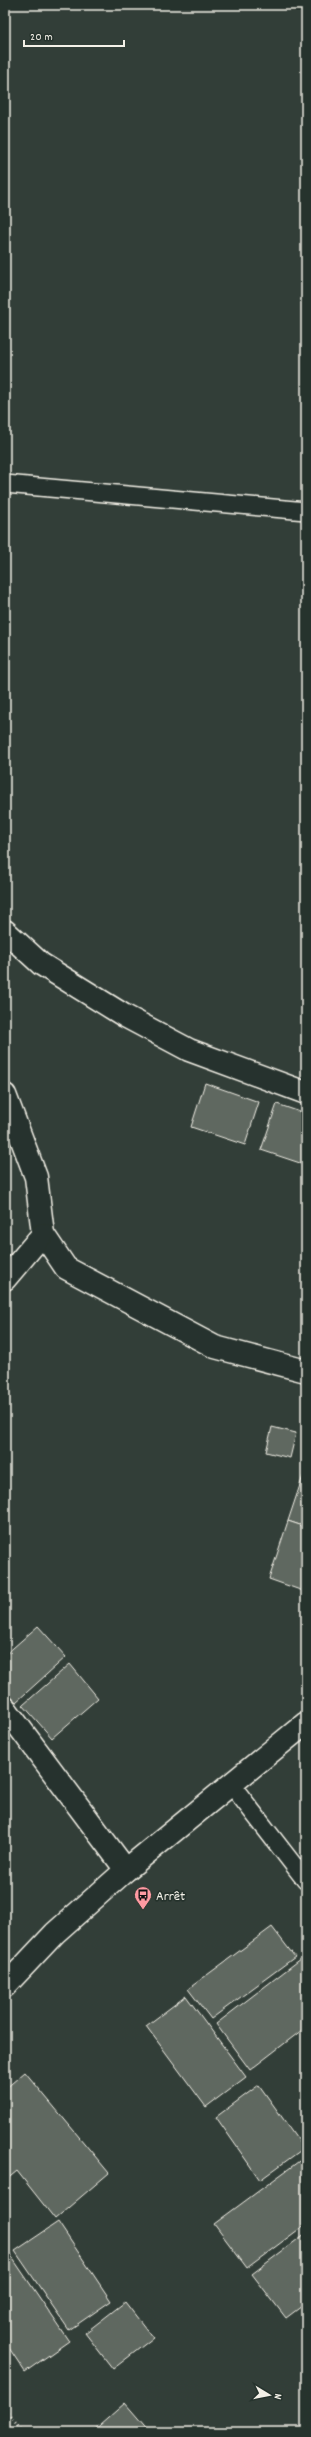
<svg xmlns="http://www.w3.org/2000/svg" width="311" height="2437" font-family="Dekko,sans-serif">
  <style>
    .building { fill: #5f6861; stroke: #f4f1e8 }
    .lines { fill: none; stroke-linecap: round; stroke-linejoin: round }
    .lane-casing { stroke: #f4f1e8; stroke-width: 20 }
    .street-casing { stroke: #f4f1e8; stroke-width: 25 }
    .secondary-casing { stroke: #f4f1e8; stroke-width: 25 }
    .path { stroke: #f4f1e8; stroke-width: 2.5; stroke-dasharray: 1 3; stroke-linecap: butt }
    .lane { stroke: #26332d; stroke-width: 17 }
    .street { stroke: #26332d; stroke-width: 22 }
    .secondary { stroke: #26332d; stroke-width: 22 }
    .labels { text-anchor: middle; stroke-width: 3.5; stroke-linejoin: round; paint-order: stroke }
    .poi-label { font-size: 14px; fill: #f4f1e8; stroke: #26332d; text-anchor: start }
  </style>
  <rect width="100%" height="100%" fill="#323e38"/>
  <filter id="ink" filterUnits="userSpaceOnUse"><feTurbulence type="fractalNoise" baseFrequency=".025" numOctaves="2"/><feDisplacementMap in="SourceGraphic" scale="8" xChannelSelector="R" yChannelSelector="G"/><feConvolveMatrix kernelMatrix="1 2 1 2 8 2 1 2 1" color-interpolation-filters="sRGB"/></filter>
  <g filter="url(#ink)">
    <g class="building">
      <polygon points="205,1083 259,1102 245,1145 191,1127"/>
      <polygon points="277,1104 306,1114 306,1165 261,1150"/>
      <polygon points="272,1427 296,1433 290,1458 266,1452"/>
      <polygon points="303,1476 306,1477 306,1527 288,1521"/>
      <polygon points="288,1521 306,1527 306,1592 269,1579"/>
      <polygon points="38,1626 66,1657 16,1702 5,1690 5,1655"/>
      <polygon points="70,1664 98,1698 52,1738 23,1705"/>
      <polygon points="272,1927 295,1957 211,2019 188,1989"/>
      <polygon points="306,1955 306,2027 250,2070 216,2024"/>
      <polygon points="186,1996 246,2077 206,2107 146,2026"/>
      <polygon points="25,2072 109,2173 55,2219 17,2171 5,2181 5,2089"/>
      <polygon points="259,2085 304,2148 260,2180 216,2117"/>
      <polygon points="306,2156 306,2224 247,2268 214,2224"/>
      <polygon points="58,2222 111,2301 69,2330 15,2251"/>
      <polygon points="306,2233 306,2303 286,2318 252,2274"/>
      <polygon points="5,2247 69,2341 25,2372 5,2342"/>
      <polygon points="125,2302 153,2338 113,2369 85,2333"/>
      <polygon points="125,2403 150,2432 92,2432"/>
    </g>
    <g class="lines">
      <g class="lane-casing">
        <g id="lane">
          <polyline points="5,484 306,511"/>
          <polyline points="231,1784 306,1881"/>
        </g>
      </g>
      <g class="street-casing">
        <g id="street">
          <polyline points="5,931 41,964 125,1016 189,1050 306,1093"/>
          <polyline points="5,1095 36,1177 43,1234 66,1268 215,1347 306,1371"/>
          <polyline points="5,1279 43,1234"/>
          <polyline points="5,1708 126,1870"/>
        </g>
      </g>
      <g class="secondary-casing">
        <polyline id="secondary" points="5,1986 55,1933 126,1870 306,1723"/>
      </g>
      <polyline class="path" points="5,2410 23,2432"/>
      <use href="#lane" class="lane"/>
      <use href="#street" class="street"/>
      <use href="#secondary" class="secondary"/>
    </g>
  </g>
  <defs>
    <g id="bus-pin" transform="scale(0.9)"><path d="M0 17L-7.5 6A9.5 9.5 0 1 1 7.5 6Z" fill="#ff9aa2" stroke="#26332d"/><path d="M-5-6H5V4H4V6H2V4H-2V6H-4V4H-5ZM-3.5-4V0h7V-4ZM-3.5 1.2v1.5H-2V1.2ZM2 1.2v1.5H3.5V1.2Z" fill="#111"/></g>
  </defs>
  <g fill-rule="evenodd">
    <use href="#bus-pin" x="143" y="1895"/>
  </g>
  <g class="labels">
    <g class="poi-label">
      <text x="156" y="1900">Arrêt</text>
    </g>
  </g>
  <rect width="311" height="2437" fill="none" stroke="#26332d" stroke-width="20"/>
  <rect x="10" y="10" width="291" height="2417" fill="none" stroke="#f4f1e8" stroke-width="1.5" filter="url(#ink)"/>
  <g transform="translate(269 2395) rotate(100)" stroke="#26332d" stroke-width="3" paint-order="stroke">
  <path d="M0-3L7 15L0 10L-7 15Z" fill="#f4f1e8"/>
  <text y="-6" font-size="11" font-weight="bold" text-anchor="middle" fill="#f4f1e8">N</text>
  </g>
  <path d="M24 40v6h100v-6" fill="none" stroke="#f4f1e8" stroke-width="2"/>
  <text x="30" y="40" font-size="12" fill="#f4f1e8" stroke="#26332d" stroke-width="3" paint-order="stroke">20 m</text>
</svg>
